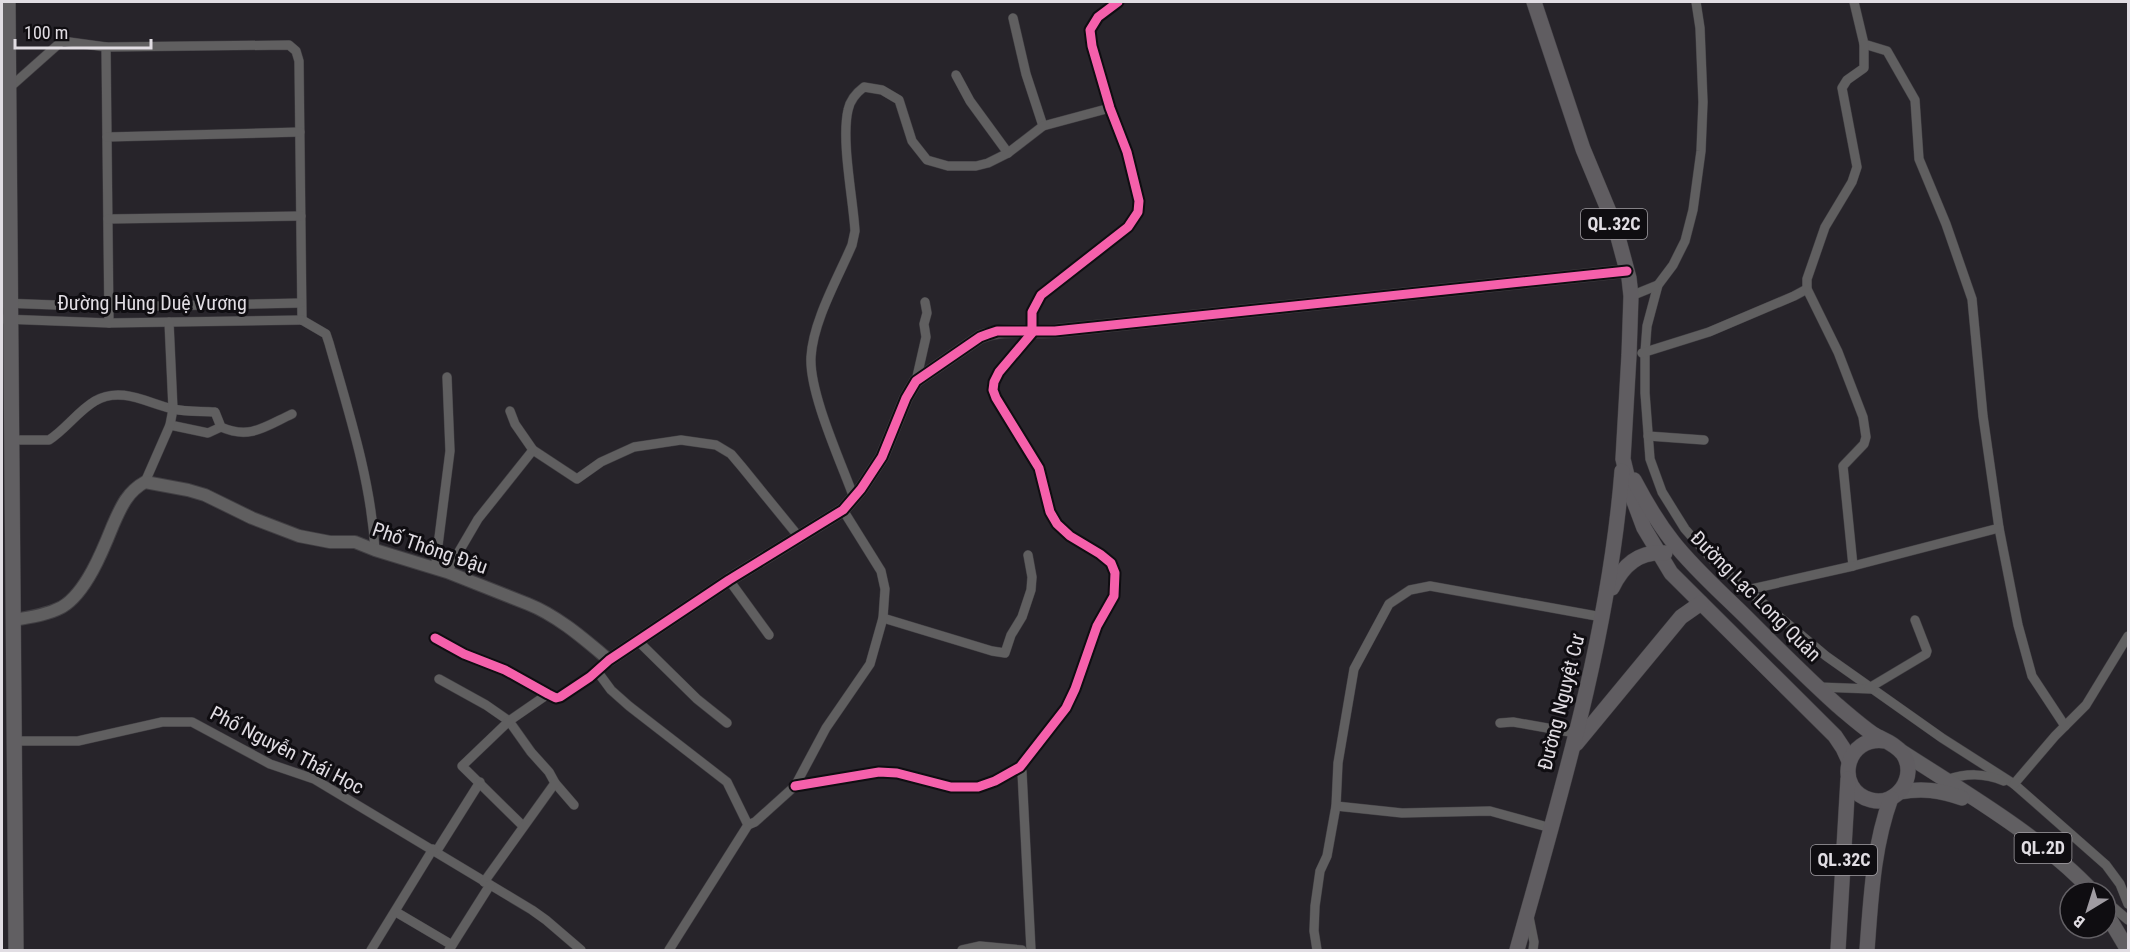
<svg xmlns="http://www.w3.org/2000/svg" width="2130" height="952" font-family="'Roboto Condensed',sans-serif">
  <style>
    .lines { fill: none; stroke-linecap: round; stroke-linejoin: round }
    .minor-casing { stroke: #413f43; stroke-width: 10 }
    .tertiary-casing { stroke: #413f43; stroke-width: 14 }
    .primary-casing { stroke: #413f43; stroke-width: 16 }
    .trunk-casing { stroke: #413f43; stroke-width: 16 }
    .minor { stroke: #605f60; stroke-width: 9 }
    .tertiary { stroke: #605f60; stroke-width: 12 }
    .primary { stroke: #615f62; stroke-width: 15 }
    .trunk { stroke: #605d61; stroke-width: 15 }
    .cycleway-casing { stroke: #0f0d11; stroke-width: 13 }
    .cycleway { stroke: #f560ab; stroke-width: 9 }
    .labels { text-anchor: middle; stroke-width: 6; stroke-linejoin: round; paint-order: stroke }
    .shield { fill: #0f0d11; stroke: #a29fa4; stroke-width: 1.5 }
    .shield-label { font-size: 18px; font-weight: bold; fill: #e1dde3 }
    .street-label { font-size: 20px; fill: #e1dde3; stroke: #0f0d11 }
  </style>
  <rect width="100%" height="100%" fill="#27242a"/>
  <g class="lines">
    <g class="minor-casing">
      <g id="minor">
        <polyline points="1696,2 1700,28 1703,102 1701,151 1693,210 1685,241 1673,265 1658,285 1647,326 1645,352 1645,393 1650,459 1662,492 1685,529 1708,555 1726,572 1826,656 1942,738 2014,784 2106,865 2120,884 2128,904"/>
        <polyline points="1854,2 1864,44 1887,51 1915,100 1919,159 1946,224 1972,299 1983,416 1999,528 2018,625 2032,676 2065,726"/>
        <polyline points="1013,18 1026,74 1043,126"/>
        <polyline points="106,47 109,323"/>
        <polyline points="956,75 970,101 1008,153"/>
        <polyline points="8,89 62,41 106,47 289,45 296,51 299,61 302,320"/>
        <polyline points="107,137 300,132"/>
        <polyline points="108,219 301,216"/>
        <polyline points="1631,296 1658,285"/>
        <polyline points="2,303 108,307 301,303"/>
        <polyline points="2,319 109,323 302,320"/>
        <path d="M302,320L326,334L329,343C348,410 371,480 375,550"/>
        <polyline points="1642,353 1709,332 1794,296 1807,289"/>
        <polyline points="916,381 926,337 924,324 927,313 925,302"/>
        <polyline points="510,411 515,424 533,450 577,479 601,462 634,447 681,440 716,445 731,454 742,467 799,537"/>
        <polyline points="170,425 208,433 221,427"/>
        <polyline points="1648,436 1704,440"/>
        <path d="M13,440H49C66,429 78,411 95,401C121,386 147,403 173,409C186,412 201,411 215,412L221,427C250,440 266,426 292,414"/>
        <polyline points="145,482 170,425 173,409 169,322"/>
        <path d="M854,498C841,462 809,393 811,357C813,321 838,278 852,245L855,231C853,198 841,141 848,110C850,100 856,93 864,87L882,90L899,100L912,141L927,160L948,166H976L988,163L1008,153L1043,126L1110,108"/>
        <polyline points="1853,566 1843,466 1864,444 1866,437 1863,417 1838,352 1807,289 1807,279 1825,227 1852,182 1857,167 1842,88 1847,80 1864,68 1864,44"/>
        <polyline points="435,569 450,451 447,377"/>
        <polyline points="447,572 478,519 533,450"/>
        <polyline points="729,580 769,635"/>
        <polyline points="1747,590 1853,566 1999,528"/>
        <polyline points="883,618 992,651 1005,653 1011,635 1022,617 1031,590 1032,577 1028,555"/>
        <path d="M435,638L464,654L505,670L556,698C573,694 596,672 609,660"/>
        <polyline points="638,641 697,699 727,723"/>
        <polyline points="597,671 611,690 629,706 727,782 748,825"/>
        <polyline points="439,679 486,705 509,721 531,752 549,772 555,783 574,805"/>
        <polyline points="1819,687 1871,689"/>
        <polyline points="1869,688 1926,654 1927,651 1915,620"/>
        <polyline points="1500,723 1513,722 1581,734"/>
        <polyline points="14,741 78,741 162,722 192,722 270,764 314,779 532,910 546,920 581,950"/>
        <polyline points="1020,767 1022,772 1031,950"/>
        <path d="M1946,780C1967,773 1983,773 2004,781"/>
        <polyline points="2014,784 2055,736 2086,705 2128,636"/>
        <polyline points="795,786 879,772 897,773 951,787 978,787 995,781 1020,767 1066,708 1075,689 1097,626 1114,596 1115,573 1111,563 1100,554 1070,536 1057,524 1050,512 1039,468 996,398 993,390 994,382 999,372 1032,333 1032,312 1041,295 1128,227 1138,212 1139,201 1127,152 1110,108 1092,46 1090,30 1098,17 1118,2"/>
        <polyline points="1336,806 1402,813 1490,811 1551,828"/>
        <polyline points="523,826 462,766 509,721 548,694"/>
        <polyline points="436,852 480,782"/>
        <polyline points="484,882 555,783"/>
        <polyline points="2106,901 2128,920"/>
        <polyline points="396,912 452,945"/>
        <polyline points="1529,917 1534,942 1533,950"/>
        <polyline points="371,950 433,849"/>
        <polyline points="449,950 490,885"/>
        <polyline points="669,950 748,825 755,822 795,786 826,728 870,664 883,618 885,589 881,571 843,510"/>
        <polyline points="962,950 980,946 1022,950"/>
        <polyline points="1317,950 1314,931 1315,906 1320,871 1327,856 1336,806 1338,763 1354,669 1389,604 1410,590 1430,586 1602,617"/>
      </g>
    </g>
    <g class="tertiary-casing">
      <path id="tertiary" d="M14,620C30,617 47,615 62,607C86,593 103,550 113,525C121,507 127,492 145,482L188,490L205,495L252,518L299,536L330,542H355L375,550L447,572L528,604C558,616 584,639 609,660L729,580L843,510L861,489L882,457L906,398L916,381L980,337C1003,327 1030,333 1055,331L1627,271"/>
    </g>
    <g class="primary-casing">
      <g id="primary">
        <polyline points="8,2 16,950"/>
        <path d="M1902,752C1964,792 2043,838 2093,892"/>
        <path d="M1899,792C1922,788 1940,790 1962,798"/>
        <polyline points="2106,913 2128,950"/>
      </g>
    </g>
    <g class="trunk-casing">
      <g id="trunk">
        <polyline points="1534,2 1583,149 1615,226 1629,278 1631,296 1629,355 1623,459 1632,496 1644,528 1671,573 1835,736 1843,748 1849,761"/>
        <path d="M1634,480C1645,501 1658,523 1673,542C1695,570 1723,594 1749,620C1778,649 1807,678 1837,705C1849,715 1860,725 1873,734C1883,740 1896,744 1903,754C1918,776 1897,807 1871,800C1833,790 1845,734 1886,741"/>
        <path d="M1612,588C1623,565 1639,551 1665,553"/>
        <polyline points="1576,744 1681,617 1701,603"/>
        <path d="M1517,950C1561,793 1609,635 1622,471"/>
        <polyline points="1838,950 1848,779"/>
        <path d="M1867,950C1871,898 1873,847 1891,798"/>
      </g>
    </g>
    <use href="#minor" class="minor"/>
    <use href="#tertiary" class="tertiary"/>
    <use href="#primary" class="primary"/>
    <use href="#trunk" class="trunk"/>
    <g class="cycleway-casing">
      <g id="cycleway">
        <polyline points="435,638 464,654 505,670 548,694 556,698 560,697 590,677 609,660 729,580 843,510 861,489 882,457 906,398 916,381 980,337 988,334 997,331 1055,331 1627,271"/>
        <polyline points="795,786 879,772 897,773 951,787 978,787 995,781 1020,767 1066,708 1075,689 1097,626 1114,596 1115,573 1111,563 1100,554 1070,536 1057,524 1050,512 1039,468 996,398 993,390 994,382 999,372 1032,333 1032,312 1041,295 1128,227 1138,212 1139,201 1127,152 1110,108 1092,46 1090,30 1098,17 1118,2"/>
      </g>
    </g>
    <use href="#cycleway" class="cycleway"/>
  </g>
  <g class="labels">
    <g class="shield">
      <rect x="1581" y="209" width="66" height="30" rx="4.5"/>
      <rect x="2014.5" y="833" width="57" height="30" rx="4.5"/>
      <rect x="1811" y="845" width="66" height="30" rx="4.5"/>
    </g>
    <g class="shield-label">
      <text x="1614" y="230">QL.32C</text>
      <text x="2043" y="854">QL.2D</text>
      <text x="1844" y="866">QL.32C</text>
    </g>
    <g class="street-label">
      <text x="152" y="310">Đường Hùng Duệ Vương</text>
      <text transform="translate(430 548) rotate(19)" y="7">Phố Thông Đậu</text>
      <text transform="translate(1756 596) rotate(45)" y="7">Đường Lạc Long Quân</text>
      <text transform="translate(1561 702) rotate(-76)" y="7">Đường Nguyệt Cư</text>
      <text transform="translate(287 750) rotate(27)" y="7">Phố Nguyễn Thái Học</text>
    </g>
  </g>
  <rect width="2130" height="952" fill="none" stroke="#e1dde3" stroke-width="6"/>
  <g transform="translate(2088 910) rotate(218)"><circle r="28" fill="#0f0d11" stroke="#636065" stroke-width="1.5"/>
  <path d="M0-4.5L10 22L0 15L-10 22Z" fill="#a09ca2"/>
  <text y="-9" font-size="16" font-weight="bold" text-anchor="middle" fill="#e1dde3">B</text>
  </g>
  <path d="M15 39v9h136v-9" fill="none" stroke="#e1dde3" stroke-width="3"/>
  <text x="24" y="39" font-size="18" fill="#e1dde3" stroke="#0f0d11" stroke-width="4.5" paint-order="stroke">100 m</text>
</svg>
